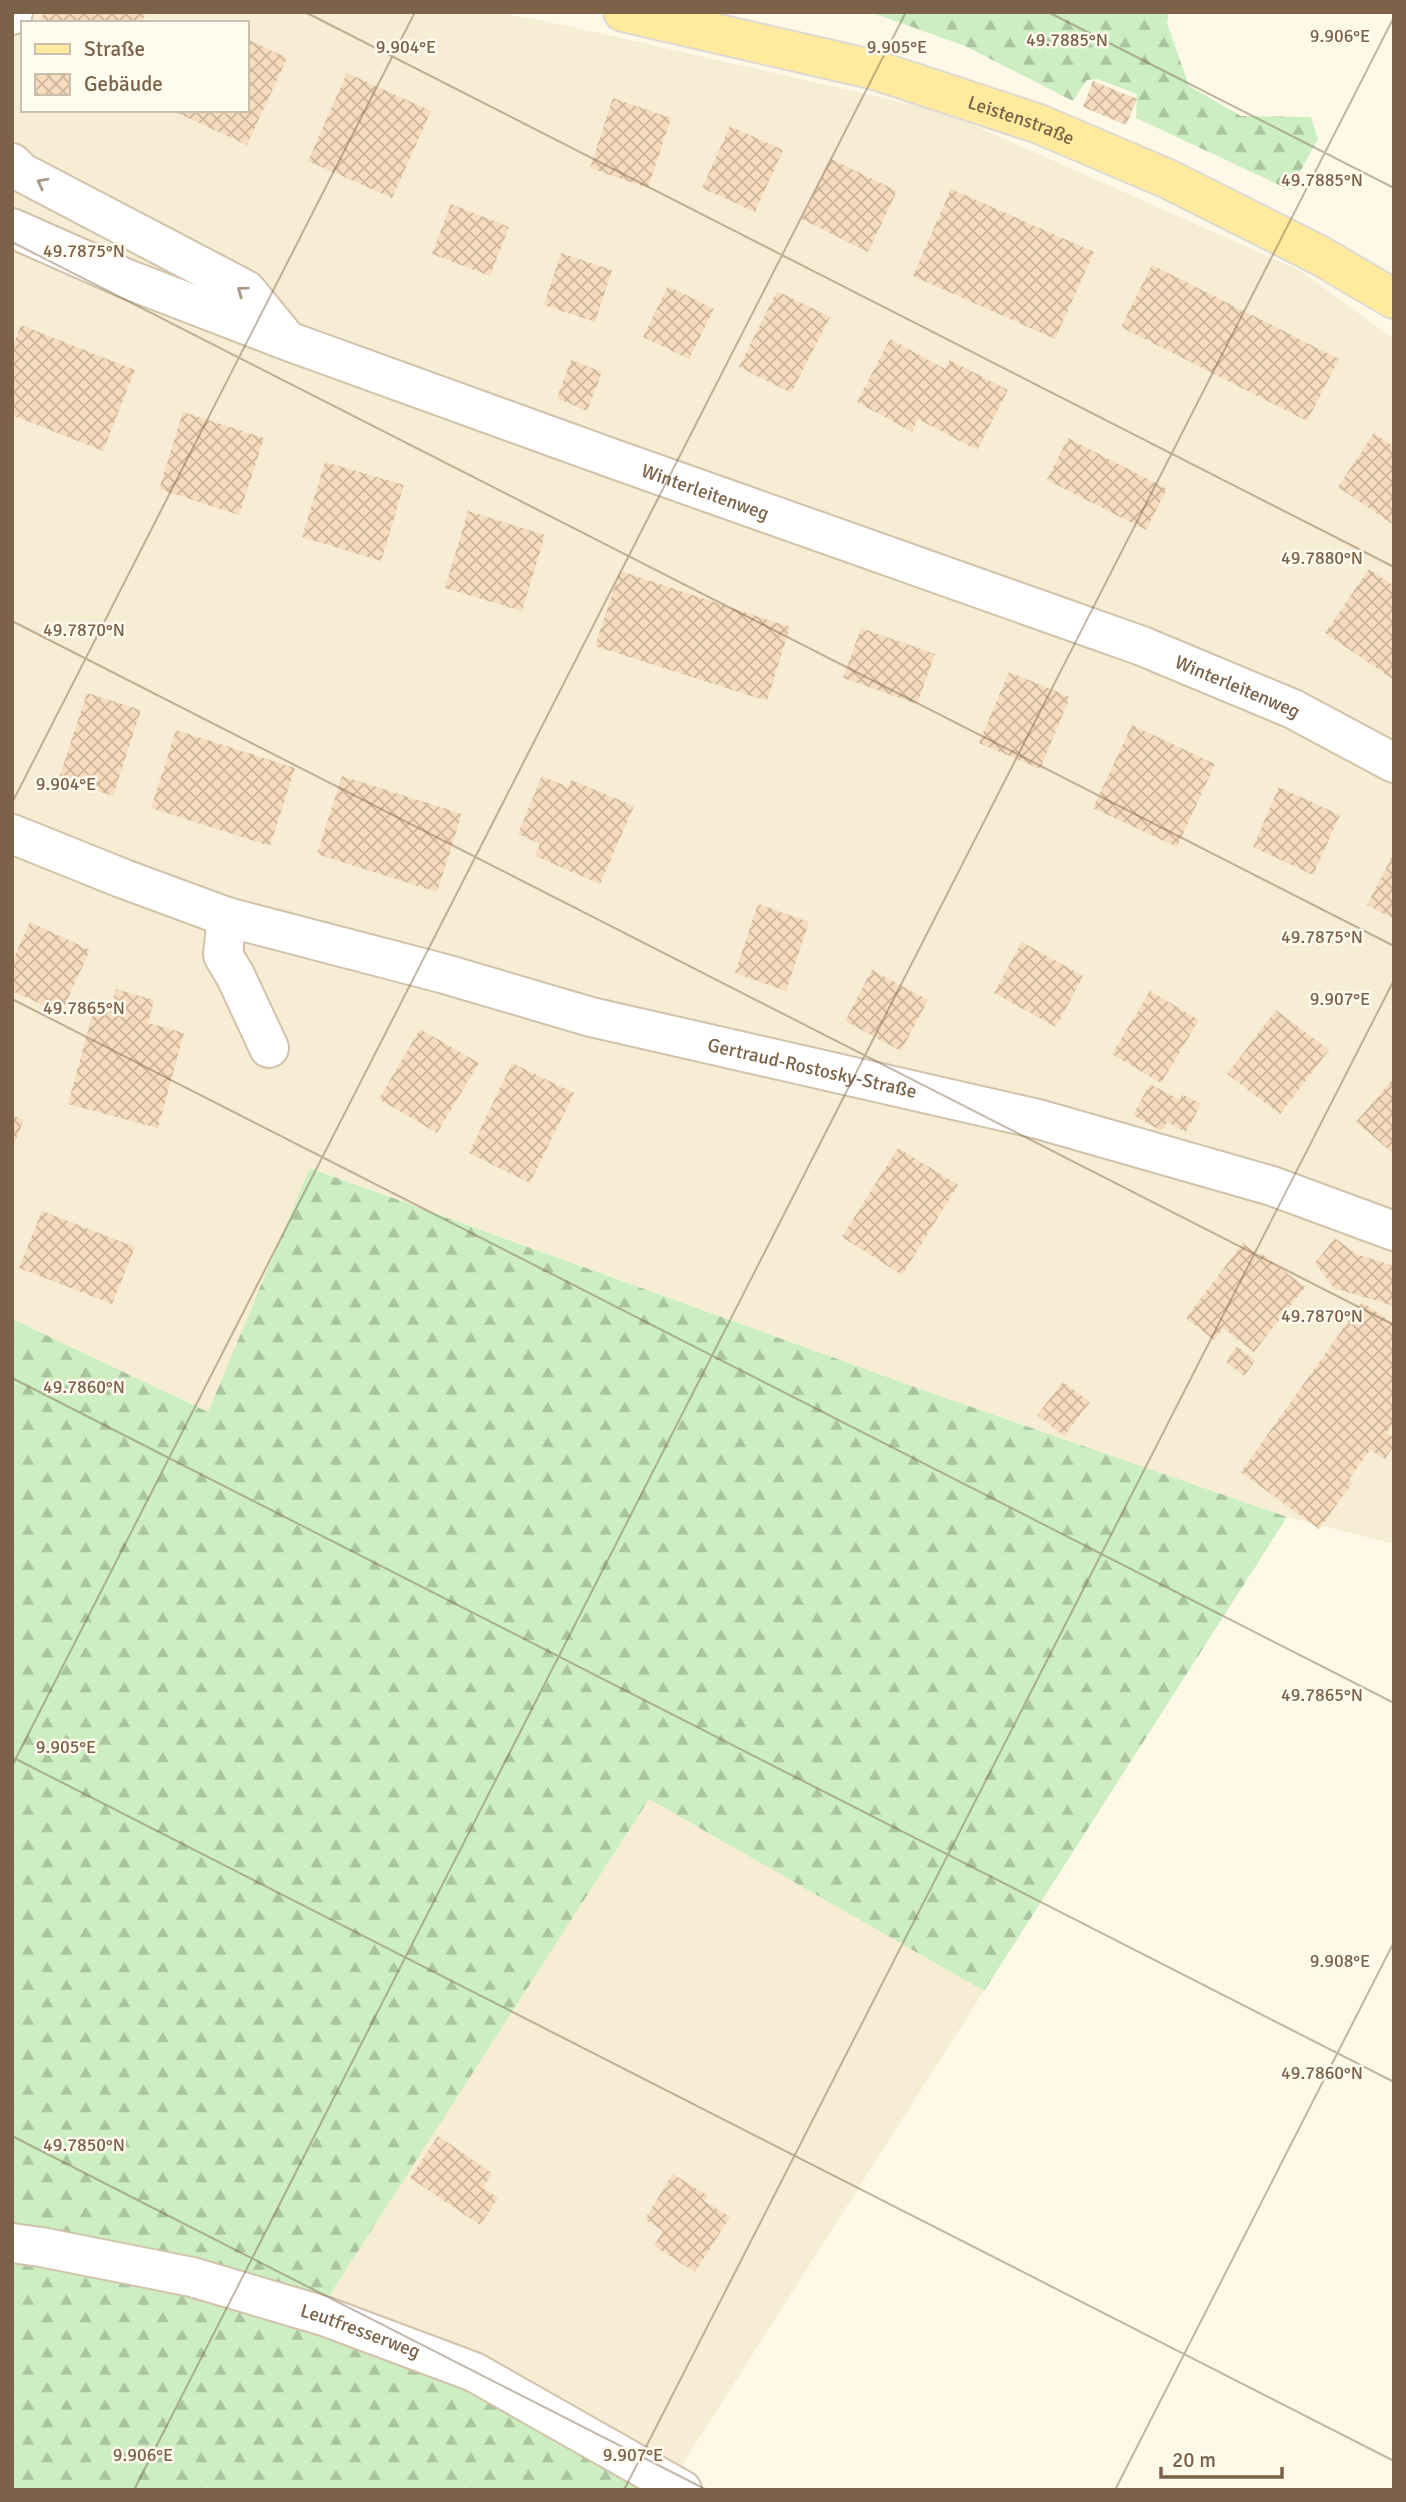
<svg xmlns="http://www.w3.org/2000/svg" width="1406" height="2502" font-family="Signika,sans-serif">
  <style>
    .residential { fill: #f7ecd4; fill-rule: evenodd }
    .forest { fill: url(#forest-firs) }
    .building { fill: url(#building-cross-hatch) }
    .lines { fill: none; stroke-linecap: round; stroke-linejoin: round }
    .minor-casing { stroke: #d2c2ab; stroke-width: 42 }
    .major-casing { stroke: #dfd9d3; stroke-width: 42 }
    .minor { stroke: #fff; stroke-width: 38 }
    .major { stroke: #ffea9d; stroke-width: 38 }
    .oneway { stroke: #a99988 }
    .ticks { fill: none; stroke: #7b6248; stroke-width: 2; stroke-opacity: 0.45 }
    .labels { text-anchor: middle; stroke-width: 5; stroke-linejoin: round; paint-order: stroke }
    .street-label { font-size: 19px; fill: #7b6248; stroke: #fffbef }
    .ticks-label { font-size: 18px; text-anchor: middle; fill: #7b6248; stroke: #fffbef; stroke-width: 5; stroke-linejoin: round; paint-order: stroke }
  </style>
  <defs>
    <pattern id="forest-firs" width="22" height="20" patternUnits="userSpaceOnUse" patternTransform="scale(1.75)"><rect width="22" height="20" fill="#cdeec3"/><path d="M5 1l3.5 6h-7zM16 11l3.5 6h-7z" fill="#abc4a0"/></pattern>
    <pattern id="building-cross-hatch" width="8" height="8" patternUnits="userSpaceOnUse" patternTransform="scale(1.75)"><rect width="8" height="8" fill="#f6dcbc"/><path d="M0 0l8 8M0 8l8-8" fill="none" stroke="#ccb69b"/></pattern>
  </defs>
  <rect width="100%" height="100%" fill="#fef9e7"/>
  <g class="residential">
    <path d="M12,12H493L564,25L944,112L1299,270L1394,339V1544L1287,1517L937,1395L311,1168L208,1412L12,1319ZM23,23H247V110H23Z"/>
    <polygon points="649,1799 984,1991 670,2484 317,2313"/>
  </g>
  <g class="forest">
    <polygon points="870,12 1169,12 1167,23 1189,86 1241,116 1311,117 1318,139 1290,190 1136,118 1137,94 1097,79 1087,80 1073,101 965,46"/>
    <polygon points="310,1168 937,1395 1287,1517 984,1991 649,1799 318,2313 688,2490 12,2490 12,1319 208,1412"/>
  </g>
  <g class="building">
    <polygon points="44,12 146,12 141,23 39,23"/>
    <polygon points="247,39 287,58 247,145 171,110 247,110"/>
    <polygon points="347,73 431,111 392,198 308,161"/>
    <polygon points="1093,81 1137,99 1126,125 1083,107"/>
    <polygon points="613,98 671,118 648,188 590,168"/>
    <polygon points="730,126 783,150 755,212 702,188"/>
    <polygon points="831,159 897,191 868,252 802,219"/>
    <polygon points="951,189 1094,252 1055,339 913,276"/>
    <polygon points="451,204 509,227 490,276 432,254"/>
    <polygon points="561,253 612,270 595,322 544,305"/>
    <polygon points="1152,265 1339,359 1307,421 1121,327"/>
    <polygon points="668,286 714,309 689,359 643,337"/>
    <polygon points="777,291 830,317 791,393 739,367"/>
    <polygon points="21,325 135,370 103,451 12,415 12,349"/>
    <polygon points="890,339 945,369 950,360 1008,390 977,450 918,419 912,432 857,402"/>
    <polygon points="571,360 602,372 587,411 557,398"/>
    <polygon points="183,412 264,438 239,515 159,489"/>
    <polygon points="1374,433 1394,447 1394,525 1338,487"/>
    <polygon points="1068,438 1167,489 1146,530 1047,480"/>
    <polygon points="325,462 404,485 381,561 302,537"/>
    <polygon points="468,511 545,535 522,611 445,588"/>
    <polygon points="1369,569 1394,586 1394,680 1325,633"/>
    <polygon points="620,571 790,627 767,701 595,646"/>
    <polygon points="861,628 935,654 917,704 843,678"/>
    <polygon points="1009,672 1070,697 1040,769 979,743"/>
    <polygon points="87,693 141,710 113,796 59,778"/>
    <polygon points="1132,725 1215,764 1177,847 1093,808"/>
    <polygon points="176,730 295,768 270,846 151,808"/>
    <polygon points="342,776 462,814 437,892 317,854"/>
    <polygon points="542,776 568,787 571,780 634,806 600,884 535,856 540,844 518,834"/>
    <polygon points="1279,787 1340,815 1313,875 1253,847"/>
    <polygon points="1394,853 1394,919 1367,905"/>
    <polygon points="758,904 809,922 786,991 735,973"/>
    <polygon points="30,922 90,950 61,1013 12,991 12,962"/>
    <polygon points="1022,942 1083,976 1056,1027 994,993"/>
    <polygon points="872,970 928,1000 901,1051 845,1021"/>
    <polygon points="116,989 154,1000 148,1023 184,1033 158,1128 68,1104 94,1009 109,1013"/>
    <polygon points="1150,991 1199,1020 1161,1083 1112,1054"/>
    <polygon points="1276,1010 1329,1050 1280,1114 1227,1074"/>
    <polygon points="420,1029 479,1063 437,1133 379,1099"/>
    <polygon points="512,1063 574,1093 530,1183 469,1153"/>
    <polygon points="1394,1078 1394,1154 1356,1122"/>
    <polygon points="1150,1084 1180,1100 1182,1094 1201,1104 1186,1132 1167,1122 1162,1131 1133,1115"/>
    <polygon points="12,1115 24,1120 12,1149"/>
    <polygon points="898,1148 958,1185 902,1275 842,1237"/>
    <polygon points="42,1211 135,1247 112,1304 19,1268"/>
    <polygon points="1335,1238 1356,1254 1394,1266 1394,1306 1334,1288 1315,1263"/>
    <polygon points="1243,1243 1259,1256 1261,1253 1305,1287 1254,1352 1223,1328 1214,1340 1186,1318"/>
    <polygon points="1362,1302 1394,1324 1394,1422 1386,1433 1394,1438 1394,1446 1385,1459 1370,1450 1349,1479 1353,1482 1319,1529 1241,1472"/>
    <polygon points="1237,1346 1255,1361 1244,1376 1226,1362"/>
    <polygon points="1063,1382 1090,1402 1064,1436 1037,1415"/>
    <polygon points="438,2136 492,2173 483,2188 498,2198 480,2225 410,2178"/>
    <polygon points="673,2174 708,2196 704,2201 730,2217 695,2272 654,2246 663,2231 645,2219"/>
  </g>
  <g class="lines">
    <g class="minor-casing">
      <g id="minor">
        <polyline points="12,15 13,12"/>
        <polyline points="12,163 21,172 246,290 286,339"/>
        <path id="s1" d="M12,228L127,279L288,341L614,459L1142,646L1293,709L1394,763"/>
        <path id="s2" d="M12,834L124,879L227,917L445,974L591,1017L1038,1119L1272,1186L1394,1231"/>
        <polyline points="227,917 223,955 236,977 269,1048"/>
        <path id="s3" d="M12,2243L41,2247L192,2277L324,2316L474,2372L682,2490"/>
      </g>
    </g>
    <g class="major-casing">
      <g id="major">
        <path id="s4" d="M623,12L875,70L1039,124L1168,179L1319,255L1394,299"/>
      </g>
    </g>
    <use href="#minor" class="minor"/>
    <use href="#major" class="major"/>
  </g>
  <defs><path id="oneway-chevron" d="M-2-3.5L2.5 0L-2 3.5" fill="none" stroke-width="1.6" stroke-linecap="round" stroke-linejoin="round" transform="scale(1.75)"/></defs>
  <g class="oneway">
    <use href="#oneway-chevron" transform="translate(42 183) rotate(-152)"/>
    <use href="#oneway-chevron" transform="translate(242 291) rotate(-144)"/>
  </g>
  <path class="ticks" d="M305,12L1394,567M1048,12L1394,188M12,242L1394,946M12,621L1394,1325M12,803L415,12M12,999L1394,1703M12,1378L1394,2082M12,1757L1394,2461M12,1766L906,12M12,2136L707,2490M134,2490L1394,17M624,2490L1394,980M1115,2490L1394,1942"/>
  <g class="labels">
    <g class="street-label">
      <text dy="7" stroke="none"><textPath href="#s4" startOffset="413">Leistenstraße</textPath></text>
      <text dy="7" stroke="none"><textPath href="#s1" startOffset="742">Winterleitenweg</textPath></text>
      <text dy="7" stroke="none"><textPath href="#s1" startOffset="1309">Winterleitenweg</textPath></text>
      <text dy="7" stroke="none"><textPath href="#s2" startOffset="835">Gertraud-Rostosky-Straße</textPath></text>
      <text dy="7" stroke="none"><textPath href="#s3" startOffset="360">Leutfresserweg</textPath></text>
    </g>
  </g>
  <g class="ticks-label">
    <text x="1340" y="42">9.906°E</text>
    <text x="1067" y="46">49.7885°N</text>
    <text x="406" y="53">9.904°E</text>
    <text x="897" y="53">9.905°E</text>
    <text x="1322" y="186">49.7885°N</text>
    <text x="84" y="257">49.7875°N</text>
    <text x="1322" y="564">49.7880°N</text>
    <text x="84" y="636">49.7870°N</text>
    <text x="66" y="790">9.904°E</text>
    <text x="1322" y="943">49.7875°N</text>
    <text x="1340" y="1005">9.907°E</text>
    <text x="84" y="1014">49.7865°N</text>
    <text x="1322" y="1322">49.7870°N</text>
    <text x="84" y="1393">49.7860°N</text>
    <text x="1322" y="1701">49.7865°N</text>
    <text x="66" y="1753">9.905°E</text>
    <text x="1340" y="1967">9.908°E</text>
    <text x="1322" y="2079">49.7860°N</text>
    <text x="84" y="2151">49.7850°N</text>
    <text x="143" y="2461">9.906°E</text>
    <text x="633" y="2461">9.907°E</text>
  </g>
  <rect width="1406" height="2502" fill="none" stroke="#7b6248" stroke-width="28"/>
  <rect x="21" y="21" width="228" height="91" fill="#fffbef" stroke="#cabeac" stroke-width="2"/>
  <rect x="35" y="44" width="35" height="10" fill="#ffea9d" stroke="#cabeac" stroke-width="2"/>
  <text x="84" y="56" font-size="21" fill="#7b6248">Straße</text>
  <rect x="35" y="74" width="35" height="21" fill="url(#building-cross-hatch)" stroke="#cabeac" stroke-width="2"/>
  <text x="84" y="91" font-size="21" fill="#7b6248">Gebäude</text>
  <path d="M1161 2467v10h121v-10" fill="none" stroke="#7b6248" stroke-width="3.5"/>
  <text x="1172" y="2467" font-size="21" fill="#7b6248" stroke="#fffbef" stroke-width="5" paint-order="stroke">20 m</text>
</svg>
